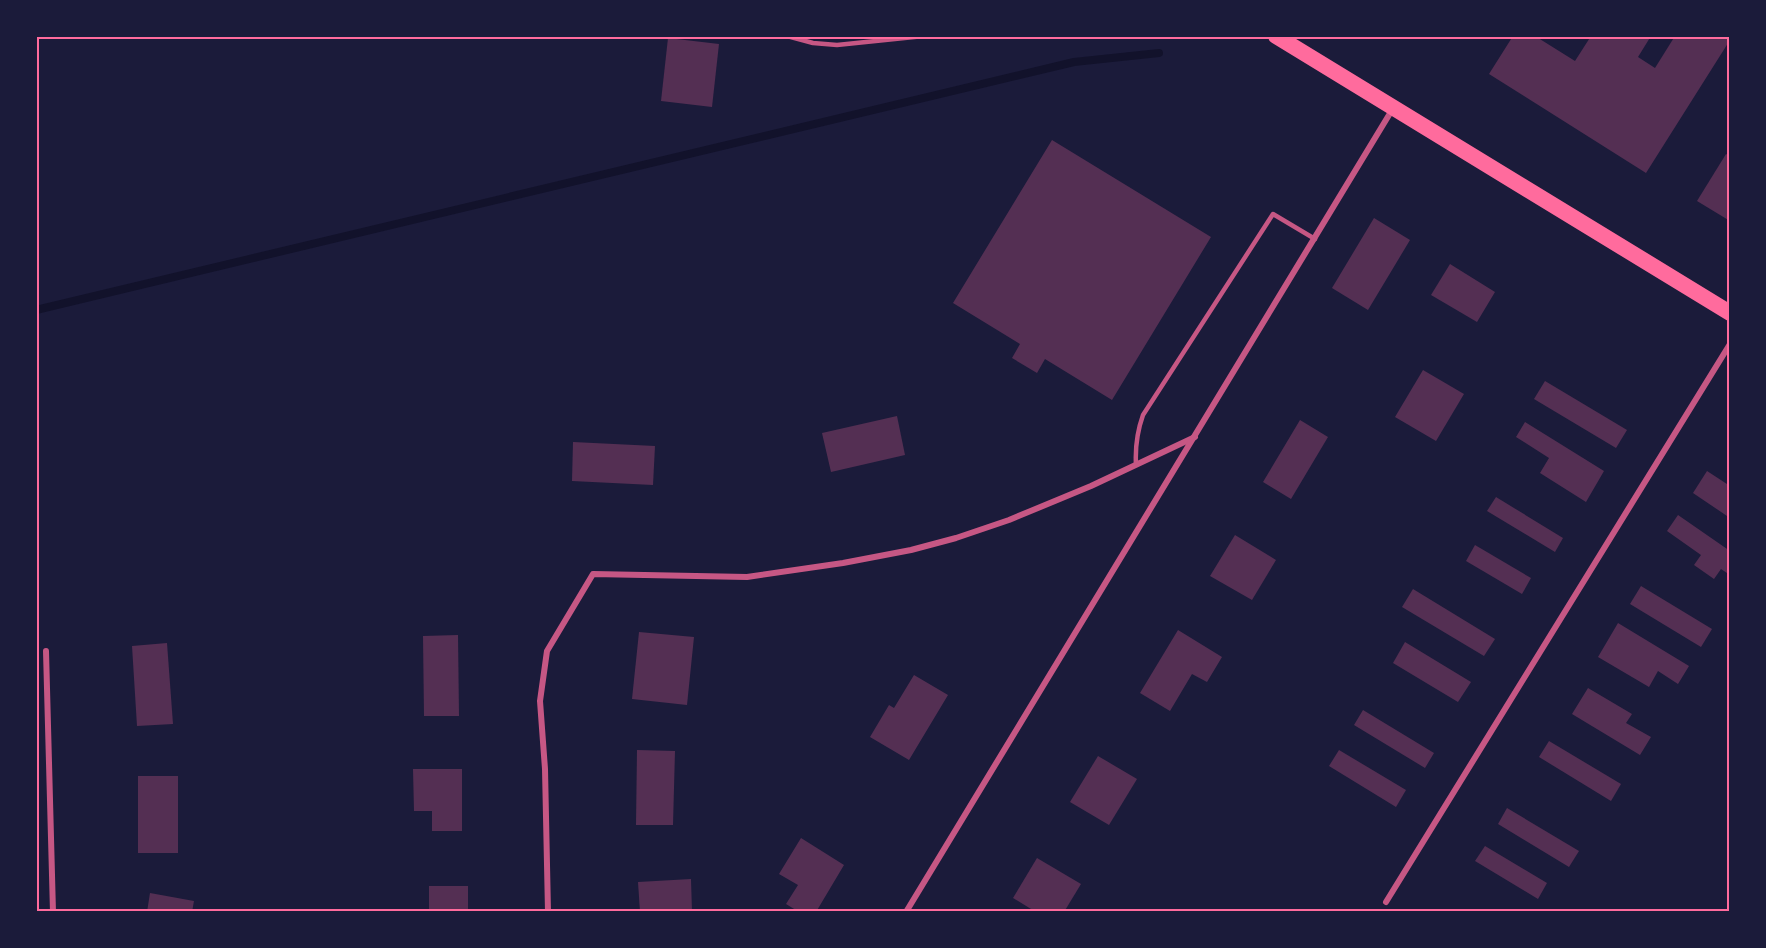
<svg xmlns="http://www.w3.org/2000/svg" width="1766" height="948" font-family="'PT Sans',sans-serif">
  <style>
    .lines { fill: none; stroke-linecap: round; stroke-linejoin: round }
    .stream { stroke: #12122b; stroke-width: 8 }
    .building { fill: #542f53 }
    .service { stroke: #c65784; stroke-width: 4.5 }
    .minor { stroke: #c65784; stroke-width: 6 }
    .trunk { stroke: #ff6b9d; stroke-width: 16 }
    .neatline { fill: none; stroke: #ff6b9d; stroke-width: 2 }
  </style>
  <rect width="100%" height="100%" fill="#1b1b3a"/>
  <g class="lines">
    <polyline class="stream" points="36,310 1074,62 1159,53"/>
  </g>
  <g class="building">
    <polygon points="1513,36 1535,36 1575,61 1591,36 1651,36 1638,57 1655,68 1675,36 1730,36 1730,40 1646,173 1489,74"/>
    <polygon points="668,38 719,44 712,107 661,101"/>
    <polygon points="1052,140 1211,237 1112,400 1045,359 1037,373 1012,358 1020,344 953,303"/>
    <polygon points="1726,154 1730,156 1730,221 1697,201"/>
    <polygon points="1374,218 1410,240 1368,310 1332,288"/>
    <polygon points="1450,264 1495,292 1477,322 1431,295"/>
    <polygon points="1423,370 1464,394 1436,441 1395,417"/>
    <polygon points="1545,381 1627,430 1616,448 1534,399"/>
    <polygon points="897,416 905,455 831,472 822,433"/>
    <polygon points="1300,420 1328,437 1291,499 1263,482"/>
    <polygon points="1525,422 1604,471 1586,502 1540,473 1549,458 1516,437"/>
    <polygon points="573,442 655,446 653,485 572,481"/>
    <polygon points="1707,471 1730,486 1730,518 1693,493"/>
    <polygon points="1496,497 1563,538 1555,552 1487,511"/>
    <polygon points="1678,515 1730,551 1730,575 1721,569 1714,579 1694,565 1701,555 1667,531"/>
    <polygon points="1235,535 1276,560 1252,600 1210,576"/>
    <polygon points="1475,545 1531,578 1522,594 1466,561"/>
    <polygon points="1641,586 1712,629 1701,647 1630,604"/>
    <polygon points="1413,589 1495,639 1484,656 1402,607"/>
    <polygon points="1618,623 1689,666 1678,684 1658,671 1649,687 1598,657"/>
    <polygon points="1178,630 1222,657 1207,682 1192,674 1170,711 1140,693"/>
    <polygon points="639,632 694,637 687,705 632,699"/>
    <polygon points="458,635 459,716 424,716 423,636"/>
    <polygon points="1405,642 1471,682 1458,702 1393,663"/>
    <polygon points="167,643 173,724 137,726 132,646"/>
    <polygon points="914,675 948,695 909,760 870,737 889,705 894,708"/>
    <polygon points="1588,688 1632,714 1626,723 1651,737 1640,755 1572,714"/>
    <polygon points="1363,710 1434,753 1425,768 1354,725"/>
    <polygon points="1549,741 1621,784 1611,801 1539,757"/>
    <polygon points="637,750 675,751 673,825 636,825"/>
    <polygon points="1339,750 1406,790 1396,807 1329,766"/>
    <polygon points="1098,756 1137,779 1109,825 1070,802"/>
    <polygon points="413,769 462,769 462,831 432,831 432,811 414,811"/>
    <rect x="138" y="776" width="40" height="77"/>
    <polygon points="1507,808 1579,851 1569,867 1498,824"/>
    <polygon points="801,838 844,865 816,912 799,912 786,904 798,885 779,874"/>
    <polygon points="1485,846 1547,883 1538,899 1475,861"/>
    <polygon points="1037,858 1081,884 1064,912 1036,912 1013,898"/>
    <polygon points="691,879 692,912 640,912 638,882"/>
    <rect x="429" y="886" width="39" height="26"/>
    <polygon points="150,893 194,901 192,912 147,912"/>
  </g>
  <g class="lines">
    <g class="service">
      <polyline points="787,36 813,43 837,45 924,36"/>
      <path d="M1136,465C1135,447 1137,432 1143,415L1273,214L1315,239"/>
    </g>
    <g class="minor">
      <polyline points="46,651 53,912"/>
      <polyline points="1386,902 1730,344"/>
      <polyline points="548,912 545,769 540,701 547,651 593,574 747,577 843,563 911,550 956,538 1009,520 1091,486 1195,437"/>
      <polyline points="906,912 1392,110"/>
    </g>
    <polyline class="trunk" points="1276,36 1730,313"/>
  </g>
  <rect width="1766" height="948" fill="none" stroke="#1b1b3a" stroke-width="75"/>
  <rect x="38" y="38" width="1690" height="872" class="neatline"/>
</svg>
